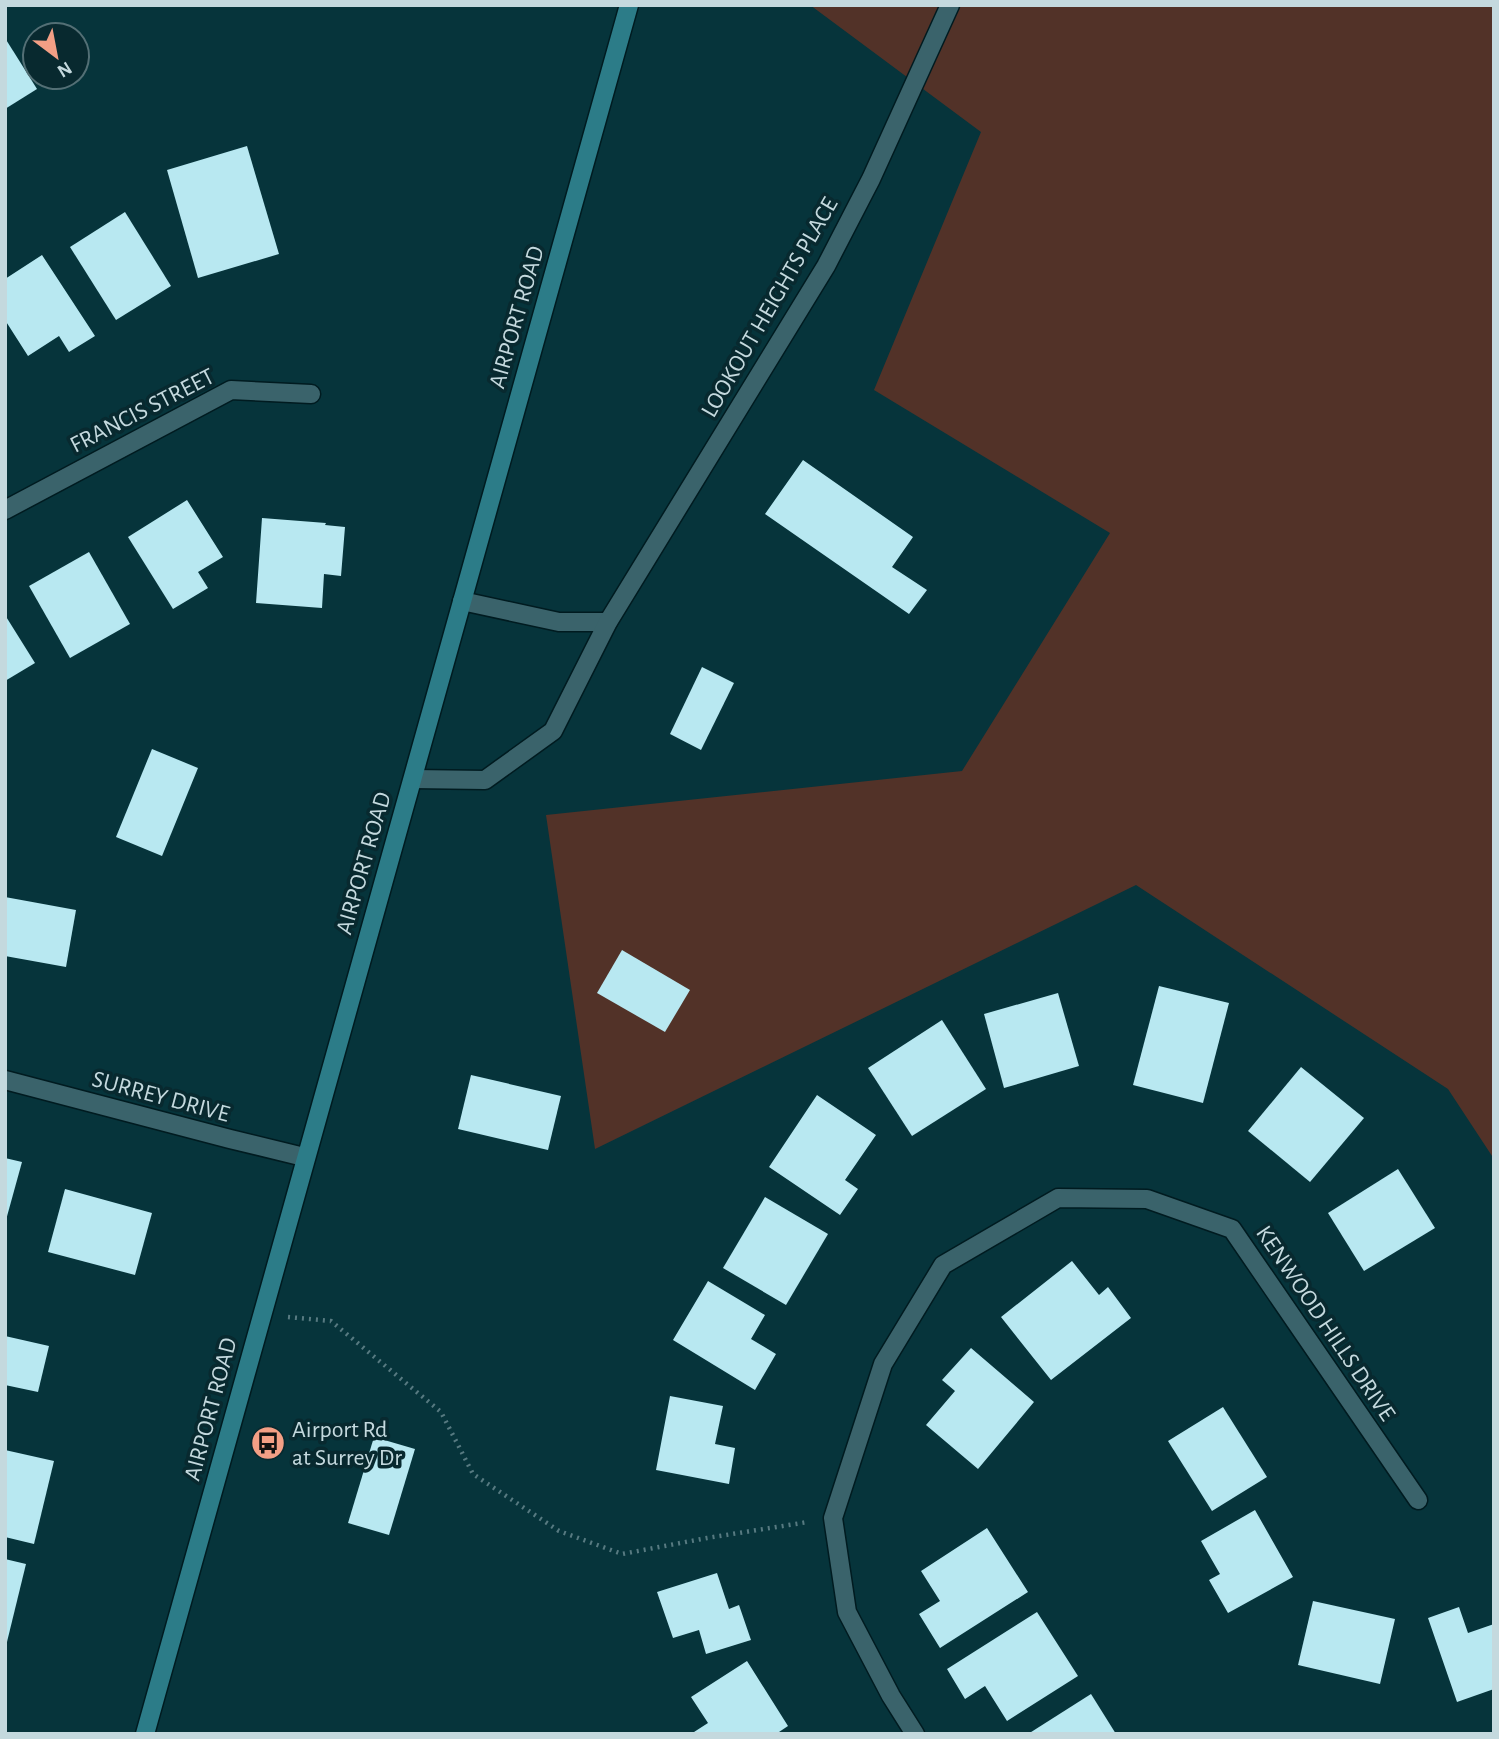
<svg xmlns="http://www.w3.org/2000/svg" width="1499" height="1739" font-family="'Alegreya Sans',sans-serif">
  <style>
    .green { fill: #523228 }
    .building { fill: #b8e8f1 }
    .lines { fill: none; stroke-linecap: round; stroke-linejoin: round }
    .street-casing { stroke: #001b20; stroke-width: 21 }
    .secondary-casing { stroke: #001b20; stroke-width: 21 }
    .path { stroke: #577a81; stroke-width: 4.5; stroke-dasharray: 2 5; stroke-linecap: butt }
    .street { stroke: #3a636b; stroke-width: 18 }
    .secondary { stroke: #2c7c88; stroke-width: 18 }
    .labels { text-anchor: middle; stroke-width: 7; stroke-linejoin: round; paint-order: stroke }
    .street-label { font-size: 24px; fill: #c4d9de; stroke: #08292f }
    .poi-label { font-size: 24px; fill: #c4d9de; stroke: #08292f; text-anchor: start }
  </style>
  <rect width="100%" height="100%" fill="#06343b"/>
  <polygon class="green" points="810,5 1494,5 1494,1159 1448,1089 1136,885 595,1149 546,815 962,771 1110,533 874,390 981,132"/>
  <g class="building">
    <polygon points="5,38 37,89 5,109"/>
    <polygon points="247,146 279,254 198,278 167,170"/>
    <polygon points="125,212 171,286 116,320 70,247"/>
    <polygon points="42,255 95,336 69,352 59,336 28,356 5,320 5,279"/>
    <polygon points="803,460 913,537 892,567 927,590 909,614 765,514"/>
    <polygon points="187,500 223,557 198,572 208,588 173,609 128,537"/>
    <polygon points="262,518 326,523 325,525 345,527 341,576 324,574 322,608 256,603"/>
    <polygon points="89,552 130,624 70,658 29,586"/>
    <polygon points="5,615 35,663 5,681"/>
    <polygon points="702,667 734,683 701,750 670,734"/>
    <polygon points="152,749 198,768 162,856 116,837"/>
    <polygon points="5,897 76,910 66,967 5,956"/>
    <polygon points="622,950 690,990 665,1032 597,993"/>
    <polygon points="1159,986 1229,1003 1203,1103 1133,1085"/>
    <polygon points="1058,993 1079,1066 1004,1088 984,1014"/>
    <polygon points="942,1020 986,1089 912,1136 868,1068"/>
    <polygon points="1301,1067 1364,1118 1310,1182 1248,1131"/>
    <polygon points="471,1075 561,1096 548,1150 458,1129"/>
    <polygon points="817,1095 876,1135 845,1180 858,1189 840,1215 769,1167"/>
    <polygon points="5,1158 22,1162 6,1220 5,1220"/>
    <polygon points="1398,1169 1435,1228 1364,1271 1328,1213"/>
    <polygon points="65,1189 152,1213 135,1275 48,1252"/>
    <polygon points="765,1197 828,1234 786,1305 723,1268"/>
    <polygon points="1072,1261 1099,1295 1108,1287 1131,1318 1051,1380 1001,1317"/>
    <polygon points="708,1281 765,1315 751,1339 776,1354 755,1390 673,1340"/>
    <polygon points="5,1336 49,1346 38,1392 5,1385"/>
    <polygon points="971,1348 1034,1402 978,1469 926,1425 955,1391 942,1380"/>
    <polygon points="670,1396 723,1406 715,1444 735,1448 729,1484 656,1470"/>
    <polygon points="1223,1407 1267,1477 1212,1511 1168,1441"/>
    <polygon points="374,1437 415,1449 389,1535 348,1523"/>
    <polygon points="5,1450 54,1461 34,1544 5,1537"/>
    <polygon points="1255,1510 1293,1577 1228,1613 1209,1580 1220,1574 1201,1541"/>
    <polygon points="987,1528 1028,1592 940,1648 919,1614 940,1601 921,1571"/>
    <polygon points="5,1559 26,1564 6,1646 5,1645"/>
    <polygon points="717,1573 729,1609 739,1605 751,1640 706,1654 699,1630 673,1638 657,1592"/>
    <polygon points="1313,1601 1395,1619 1380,1684 1298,1665"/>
    <polygon points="1459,1607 1468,1633 1494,1624 1494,1689 1457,1702 1428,1618"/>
    <polygon points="1037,1612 1078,1676 1007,1721 985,1686 965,1699 947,1669"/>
    <polygon points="747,1661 788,1726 776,1734 696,1734 694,1732 708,1723 691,1697"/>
    <polygon points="1091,1694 1116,1734 1028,1734"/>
  </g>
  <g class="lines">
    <g class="street-casing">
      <g id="street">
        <polyline points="5,510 231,390 311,394"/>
        <polyline points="462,601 559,622 608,622"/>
        <polyline points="413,779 485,780 553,731 608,622 826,266 871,179 950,5"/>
        <polyline points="5,1080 230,1139 304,1157"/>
        <polyline points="915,1734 891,1696 847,1612 833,1518 883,1364 943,1265 1058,1198 1147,1199 1232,1229 1418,1500"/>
      </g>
    </g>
    <g class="secondary-casing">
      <path id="secondary" d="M145,1734C305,1157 468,581 629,5"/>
    </g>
    <polyline class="path" points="288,1317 331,1321 441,1412 473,1474 559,1531 622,1554 707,1538 808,1522"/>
    <use href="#street" class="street"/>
    <use href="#secondary" class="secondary"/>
  </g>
  <defs>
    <g id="bus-disc" transform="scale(1.75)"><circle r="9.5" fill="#f39f85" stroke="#08292f"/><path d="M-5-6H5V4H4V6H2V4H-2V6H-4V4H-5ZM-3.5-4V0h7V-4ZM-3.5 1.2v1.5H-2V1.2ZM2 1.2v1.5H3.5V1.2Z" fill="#111"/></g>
  </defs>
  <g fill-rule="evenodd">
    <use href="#bus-disc" x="268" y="1443"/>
  </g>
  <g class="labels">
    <g class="street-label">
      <text transform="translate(769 307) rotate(-60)" y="8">LOOKOUT HEIGHTS PLACE</text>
      <text transform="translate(516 317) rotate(-74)" y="8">AIRPORT ROAD</text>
      <text transform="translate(142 410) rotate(-27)" y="8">FRANCIS STREET</text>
      <text transform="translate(363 863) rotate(-74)" y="8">AIRPORT ROAD</text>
      <text transform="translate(161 1096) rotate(15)" y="8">SURREY DRIVE</text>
      <text transform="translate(1326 1323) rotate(56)" y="8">KENWOOD HILLS DRIVE</text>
      <text transform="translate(210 1409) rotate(-75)" y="8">AIRPORT ROAD</text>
    </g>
    <g class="poi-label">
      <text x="292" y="1437">Airport Rd<tspan x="292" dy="28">at Surrey Dr</tspan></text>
    </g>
  </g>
  <rect width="1499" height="1739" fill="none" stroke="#c4d9de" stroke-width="14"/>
  <g transform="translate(56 56) rotate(148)"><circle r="33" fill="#08292f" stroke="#536f75" stroke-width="2"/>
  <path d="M0-5L12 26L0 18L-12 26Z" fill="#f39f85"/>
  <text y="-10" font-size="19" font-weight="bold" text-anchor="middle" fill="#c4d9de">N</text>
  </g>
</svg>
